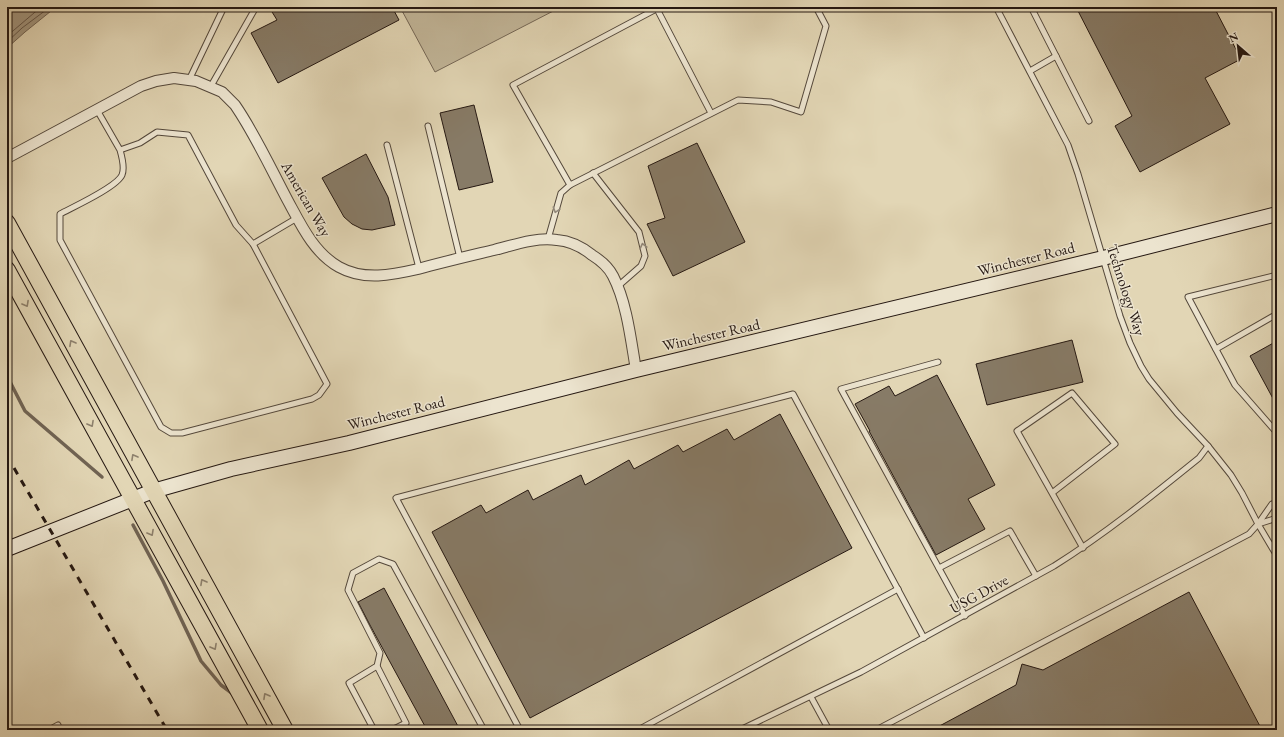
<svg xmlns="http://www.w3.org/2000/svg" width="1284" height="737" font-family="'EB Garamond',serif">
  <style>
    .green { fill: #c2b699; stroke: #746756 }
    .water { fill: #a2957e; stroke: #706353 }
    .lines { fill: none; stroke-linecap: round; stroke-linejoin: round }
    .shore { stroke: #645648; stroke-width: 1 }
    .stream { stroke: #706353; stroke-width: 3.5 }
    .building { fill: #877b67; stroke: #251812 }
    .lane-casing { stroke: #54483b; stroke-width: 7 }
    .street-casing { stroke: #54483b; stroke-width: 12 }
    .secondary-casing { stroke: #251812; stroke-width: 16 }
    .primary-casing { stroke: #251812; stroke-width: 18 }
    .lane { stroke: #ece4cf; stroke-width: 5 }
    .street { stroke: #ece4cf; stroke-width: 10 }
    .secondary { stroke: #ece4cf; stroke-width: 14 }
    .primary { stroke: #e2d6b5; stroke-width: 16 }
    .rail { stroke: #251812; stroke-width: 3; stroke-dasharray: 7 7; stroke-linecap: butt }
    .oneway { stroke: #92887a }
    .oneway2 { stroke: #8d806c }
    .labels { text-anchor: middle; stroke-width: 3; stroke-linejoin: round; paint-order: stroke }
    .street-label { font-size: 15px; fill: #251812; stroke: #ece4cf }
  </style>
  <rect width="100%" height="100%" fill="#e2d6b5"/>
  <filter id="stains"><feTurbulence type="fractalNoise" baseFrequency=".005" numOctaves="4"/><feColorMatrix values="0 0 0 0 .2 0 0 0 0 .09 0 0 0 0 .02 0 0 0 .5 -.17"/></filter>
  <radialGradient id="worn" r=".72"><stop offset=".6" stop-color="#630" stop-opacity="0"/><stop offset="1" stop-color="#630" stop-opacity=".3"/></radialGradient>
  <polygon class="green" points="400,7 561,7 435,72"/>
  <polygon class="water" points="7,7 56,7 25,32 7,48"/>
  <g class="lines">
    <g class="shore">
      <polyline points="7,36 41,7"/>
      <polyline points="7,42 22,28 50,7"/>
    </g>
    <g class="stream">
      <polyline points="7,376 25,411 102,477"/>
      <polyline points="133,525 163,581 201,661 221,685 233,694"/>
    </g>
  </g>
  <g class="building">
    <polygon points="269,7 392,7 399,20 278,83 251,33 277,20"/>
    <polygon points="1076,7 1214,7 1241,59 1205,78 1230,124 1140,172 1115,126 1132,116"/>
    <polygon points="474,105 493,182 459,190 440,113"/>
    <polygon points="697,143 745,242 673,276 647,224 665,218 648,166"/>
    <polygon points="366,154 388,197 395,225 372,230 362,229 352,224 344,217 322,178"/>
    <polygon points="1072,340 1083,382 987,405 976,364"/>
    <polygon points="1277,341 1277,406 1250,356"/>
    <polygon points="937,375 995,485 968,499 985,529 936,555 869,431 870,431 855,404 889,386 895,396"/>
    <polygon points="780,414 852,548 530,718 432,532 481,505 486,513 528,490 533,500 581,475 585,485 629,460 634,469 678,445 683,452 727,429 734,440"/>
    <polygon points="384,588 460,730 427,730 371,627 358,602"/>
    <polygon points="1189,592 1262,730 932,730 1016,685 1022,664 1043,670"/>
  </g>
  <g class="lines">
    <g class="lane-casing">
      <g id="lane">
        <polyline points="996,7 1068,145 1078,174 1120,316 1130,343 1141,366 1149,379 1177,413 1208,446 1231,475 1242,493 1258,524 1277,556"/>
        <polyline points="1031,7 1056,56"/>
        <polyline points="657,9 711,113"/>
        <polyline points="1030,71 1056,56 1089,121"/>
        <polyline points="189,80 224,7"/>
        <polyline points="211,86 256,7"/>
        <path d="M97,110L120,150L140,143L157,132L188,135L236,225L253,244L327,384L319,395L312,399L182,433H171L161,427L60,240V214C73,207 117,187 122,175C125,168 122,157 120,150"/>
        <polyline points="428,126 460,258"/>
        <polyline points="387,145 419,268"/>
        <polyline points="593,173 639,232 645,256 641,266 617,287"/>
        <polyline points="570,185 513,85 660,7"/>
        <polyline points="548,239 561,193 570,185 738,100 771,102 801,112 826,26 816,7"/>
        <polyline points="253,244 297,218"/>
        <polyline points="1277,275 1188,297 1235,385 1277,433"/>
        <polyline points="1216,349 1277,314"/>
        <polyline points="938,362 841,389 965,616"/>
        <polyline points="1052,493 1115,444 1072,393 1017,431 1083,548"/>
        <polyline points="1258,524 1277,518"/>
        <polyline points="939,568 1010,531 1036,576"/>
        <polyline points="377,666 406,723 392,730"/>
        <polyline points="811,697 829,730"/>
        <polyline points="49,730 58,725"/>
        <polyline points="374,730 349,683 377,666 380,653 348,590 353,573 379,559 393,564 484,730"/>
        <polyline points="520,730 396,498 793,394 924,638"/>
        <polyline points="638,730 898,589"/>
        <path d="M740,730L861,672L1054,566C1105,534 1152,496 1199,458L1208,446"/>
        <polyline points="876,730 1249,534 1258,524 1272,504 1277,502"/>
      </g>
    </g>
    <g class="street-casing">
      <path id="street" d="M7,158L141,86L156,81L174,78L196,81L222,92L235,105C255,134 271,169 288,201C301,225 314,253 339,267C364,281 392,275 418,269C443,262 469,256 494,250C514,245 535,237 557,240C570,241 582,247 592,255C600,260 609,268 613,276C627,303 631,341 636,370"/>
    </g>
    <g class="secondary-casing">
      <polyline id="secondary" points="7,549 153,491 231,469 349,443 636,370 1103,258 1277,214"/>
    </g>
    <g class="primary-casing">
      <g id="primary">
        <polyline points="7,223 285,730"/>
        <polyline points="7,270 260,730"/>
      </g>
    </g>
    <use href="#lane" class="lane"/>
    <use href="#street" class="street"/>
    <use href="#secondary" class="secondary"/>
    <use href="#primary" class="primary"/>
    <polyline class="rail" points="7,456 167,730"/>
  </g>
  <defs><path id="oneway-chevron" d="M-2-3.5L2.5 0L-2 3.5" fill="none" stroke-width="1.6" stroke-linecap="round" stroke-linejoin="round"/></defs>
  <g class="oneway">
    <use href="#oneway-chevron" transform="translate(556 210) rotate(108)"/>
    <use href="#oneway-chevron" transform="translate(643 246) rotate(-104)"/>
  </g>
  <g class="oneway2">
    <use href="#oneway-chevron" transform="translate(26 304) rotate(61)"/>
    <use href="#oneway-chevron" transform="translate(72 343) rotate(-119)"/>
    <use href="#oneway-chevron" transform="translate(91 424) rotate(61)"/>
    <use href="#oneway-chevron" transform="translate(134 457) rotate(-119)"/>
    <use href="#oneway-chevron" transform="translate(151 533) rotate(61)"/>
    <use href="#oneway-chevron" transform="translate(203 582) rotate(-119)"/>
    <use href="#oneway-chevron" transform="translate(214 647) rotate(61)"/>
    <use href="#oneway-chevron" transform="translate(266 696) rotate(-119)"/>
  </g>
  <g class="labels">
    <g class="street-label">
      <text transform="translate(306 199) rotate(60)" y="5">American Way</text>
      <text transform="translate(1026 259) rotate(-14)" y="5">Winchester Road</text>
      <text transform="translate(1126 290) rotate(72)" y="5">Technology Way</text>
      <text transform="translate(711 335) rotate(-13)" y="5">Winchester Road</text>
      <text transform="translate(396 413) rotate(-14)" y="5">Winchester Road</text>
      <text transform="translate(979 594) rotate(-29)" y="5">USG Drive</text>
    </g>
  </g>
  <rect width="1284" height="737" fill="none" stroke="#e2d6b5" stroke-width="24"/>
  <rect x="8" y="8" width="1268" height="721" fill="none" stroke="#251812" stroke-width="2"/>
  <rect x="12" y="12" width="1260" height="713" fill="none" stroke="#251812"/>
  <g transform="translate(1238 46) rotate(332)" stroke="#ece4cf" stroke-width="3" paint-order="stroke">
  <path d="M0-3L7 15L0 10L-7 15Z" fill="#251812"/>
  <text y="-6" font-size="11" font-weight="bold" text-anchor="middle" fill="#251812">N</text>
  </g>
  <rect width="100%" height="100%" filter="url(#stains)"/>
  <rect width="100%" height="100%" fill="url(#worn)"/>
</svg>
